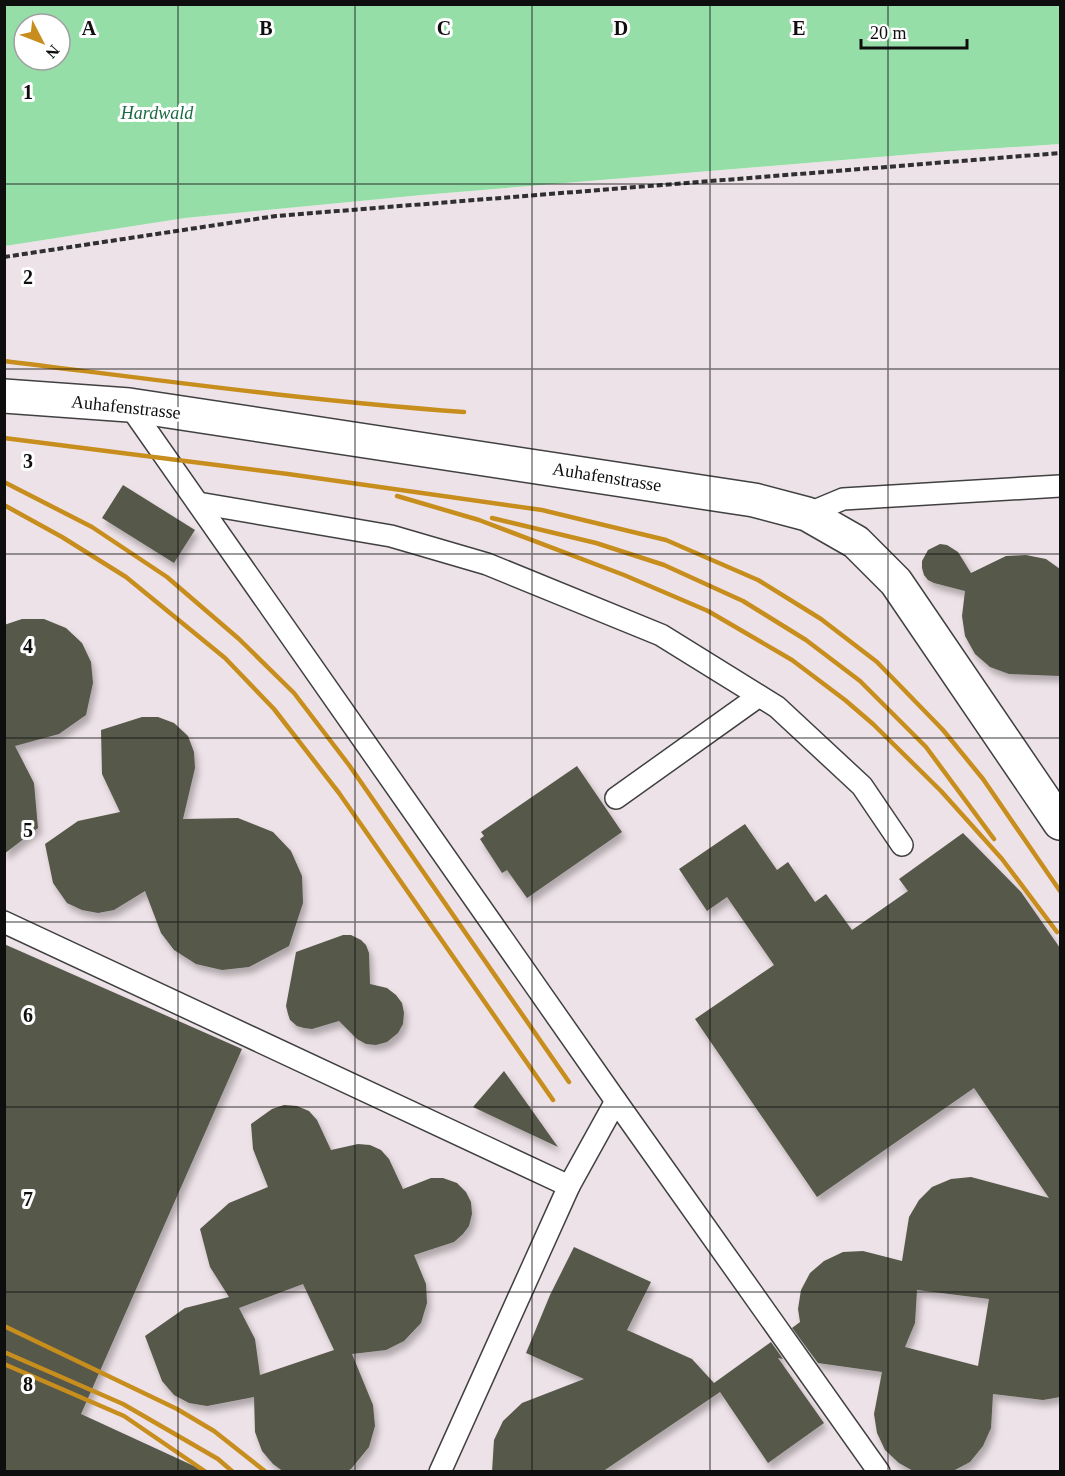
<svg xmlns="http://www.w3.org/2000/svg" width="1065" height="1476" font-family="'Times New Roman',serif">
  <style>
    .industrial { fill: #ede2e7 }
    .forest { fill: #95dea8; fill-rule: evenodd }
    .building { fill: #56584a; fill-rule: evenodd; filter: url(#shadow) }
    .lines { fill: none; stroke-linecap: round; stroke-linejoin: round }
    .service-casing { stroke: #414141; stroke-width: 24 }
    .minor-casing { stroke: #414141; stroke-width: 36 }
    .path { stroke: #303030; stroke-width: 4; stroke-dasharray: 6 3; stroke-linecap: butt }
    .service { stroke: #fff; stroke-width: 21 }
    .minor { stroke: #fff; stroke-width: 33 }
    .rail { stroke: #c78e1e; stroke-width: 4.5 }
    .grid { fill: none; stroke: #0e0e0e; stroke-width: 1.5; stroke-opacity: 0.55 }
    .labels { text-anchor: middle; stroke-width: 6; stroke-linejoin: round; paint-order: stroke }
    .park-label { font-size: 18px; font-style: italic; fill: #1b6a43; stroke: #fff }
    .street-label { font-size: 18px; fill: #0e0e0e; stroke: #fff }
    .grid-label { font-size: 20px; text-anchor: middle; font-weight: bold; fill: #0e0e0e; stroke: #fff; stroke-width: 6; stroke-linejoin: round; paint-order: stroke }
  </style>
  <defs>
    <filter id="shadow"><feDropShadow dx="3.5" dy="6" stdDeviation="3" flood-color="#0004"/></filter>
  </defs>
  <rect width="100%" height="100%" fill="#f7fff0"/>
  <polygon class="industrial" points="1060,144 1060,1471 5,1472 5,246 185,218 422,195 939,152"/>
  <path class="forest" d="M5,4L1060,5V144L939,152L422,195L185,218L5,246ZM24,24H60V60H24Z"/>
  <g class="building">
    <polygon points="123,485 195,530 174,563 102,518"/>
    <polygon points="940,544 947,545 958,552 971,573 1006,556 1026,555 1046,559 1060,569 1060,676 1009,674 990,667 975,654 965,636 962,616 965,591 934,583 928,580 924,575 922,568 922,561 928,550"/>
    <polygon points="22,619 44,619 66,628 82,643 91,662 93,683 86,715 59,734 15,746 34,783 38,828 4,854 4,625"/>
    <polygon points="142,717 158,717 174,723 188,736 194,752 195,768 183,819 238,818 273,832 291,851 302,876 303,903 289,946 249,967 222,970 196,964 174,950 161,933 145,891 114,910 98,913 82,910 67,903 53,883 45,844 78,821 120,812 102,774 101,730"/>
    <polygon points="577,766 622,832 527,898 507,870 502,873 480,839 484,836 481,832"/>
    <path d="M745,824L777,870L788,862L815,902L826,894L852,930L908,891L899,879L963,833L1021,892L1060,948V1397L1043,1400L993,1394L991,1428L983,1446L970,1462L953,1471L915,1472L899,1463L885,1450L877,1433L874,1414L882,1372L818,1363L792,1328L800,1322L798,1309L801,1290L810,1273L824,1261L843,1252L863,1251L902,1261L909,1217L919,1200L932,1187L951,1179L971,1177L1049,1198L974,1088L817,1197L695,1019L774,965L727,897L707,911L679,869ZM917,1290L989,1299L978,1366L905,1347L915,1323Z"/>
    <polygon points="343,935 351,935 361,940 366,945 369,953 370,984 387,988 396,995 402,1003 404,1013 403,1024 398,1033 387,1042 376,1045 366,1044 357,1039 339,1021 312,1029 304,1028 297,1026 290,1020 288,1014 286,1006 296,952"/>
    <polygon points="4,944 242,1049 81,1414 207,1472 4,1472"/>
    <polygon points="504,1071 558,1147 473,1107"/>
    <path d="M284,1105L297,1106L309,1111L317,1120L331,1150L358,1144L370,1145L381,1150L389,1159L403,1189L431,1178H443L457,1183L466,1192L471,1202L472,1214L469,1226L463,1234L454,1242L414,1255L426,1284L427,1303L421,1323L404,1341L386,1350L352,1354L373,1405L375,1426L369,1447L351,1469L345,1472H284L273,1464L262,1451L255,1432L254,1397L207,1406L189,1403L174,1395L162,1381L145,1336L185,1308L229,1297L210,1267L200,1229L229,1203L268,1187L253,1149L251,1124L272,1109ZM303,1284L334,1350L260,1375L255,1339L239,1308Z"/>
    <polygon points="574,1247 651,1282 627,1330 692,1359 714,1383 771,1342 783,1359 778,1358 824,1423 768,1463 720,1392 602,1472 492,1472 494,1440 503,1421 522,1403 584,1379 526,1353 550,1295"/>
  </g>
  <g class="lines">
    <g class="service-casing">
      <g id="service">
        <polyline points="129,405 616,1101 879,1472"/>
        <polyline points="198,503 391,536 487,564 661,635 777,707 862,786 902,845"/>
        <polyline points="807,514 843,499 1060,486"/>
        <polyline points="616,798 759,696"/>
        <polyline points="4,922 569,1186"/>
        <polyline points="440,1472 569,1186 616,1101"/>
      </g>
    </g>
    <g class="minor-casing">
      <polyline id="minor" points="4,396 129,405 754,500 807,514 856,542 896,582 1060,823"/>
    </g>
    <polyline class="path" points="4,257 276,216 1060,153"/>
    <use href="#service" class="service"/>
    <use href="#minor" class="minor"/>
    <g class="rail">
      <path d="M4,361C158,380 310,401 464,412"/>
      <polyline points="4,438 288,474 542,510 666,540 758,580 821,619 877,662 943,730 983,779 1060,891"/>
      <polyline points="4,482 92,527 167,577 239,639 294,693 349,765 569,1082"/>
      <polyline points="397,496 479,520 624,575 708,611 792,660 845,700 873,724 941,791 1002,859 1057,932"/>
      <polyline points="4,505 62,537 126,577 225,658 274,709 339,793 553,1100"/>
      <polyline points="492,518 596,543 664,565 743,601 806,640 860,681 926,747 994,839"/>
      <polyline points="4,1326 177,1409 214,1431 266,1472"/>
      <polyline points="4,1352 123,1404 218,1459 233,1472"/>
      <polyline points="4,1364 124,1416 206,1472"/>
    </g>
  </g>
  <path class="grid" d="M178,4V1472M355,4V1472M532,4V1472M710,4V1472M888,4V1472M4,184H1060M4,369H1060M4,554H1060M4,738H1060M4,922H1060M4,1107H1060M4,1292H1060"/>
  <g class="labels">
    <g class="park-label">
      <text x="157" y="119">Hardwald</text>
    </g>
    <g class="street-label">
      <text transform="translate(126 407) rotate(6)" y="6">Auhafenstrasse</text>
      <text transform="translate(607 477) rotate(9)" y="6">Auhafenstrasse</text>
    </g>
  </g>
  <g class="grid-label">
    <text x="89" y="35">A</text>
    <text x="266" y="35">B</text>
    <text x="444" y="35">C</text>
    <text x="621" y="35">D</text>
    <text x="799" y="35">E</text>
    <text x="28" y="99">1</text>
    <text x="28" y="284">2</text>
    <text x="28" y="468">3</text>
    <text x="28" y="653">4</text>
    <text x="28" y="837">5</text>
    <text x="28" y="1022">6</text>
    <text x="28" y="1206">7</text>
    <text x="28" y="1391">8</text>
  </g>
  <rect width="1065" height="1476" fill="none" stroke="#0e0e0e" stroke-width="12"/>
  <g transform="translate(42 42) rotate(132)"><circle r="28" fill="#ffffff" stroke="#9f9f9f" stroke-width="1.5"/>
  <path d="M0-4.5L10 22L0 15L-10 22Z" fill="#c78e1e"/>
  <text y="-9" font-size="16" font-weight="bold" text-anchor="middle" fill="#0e0e0e">N</text>
  </g>
  <path d="M861 39v9h106v-9" fill="none" stroke="#0e0e0e" stroke-width="3"/>
  <text x="870" y="39" font-size="18" fill="#0e0e0e" stroke="#ffffff" stroke-width="4.5" paint-order="stroke">20 m</text>
</svg>
